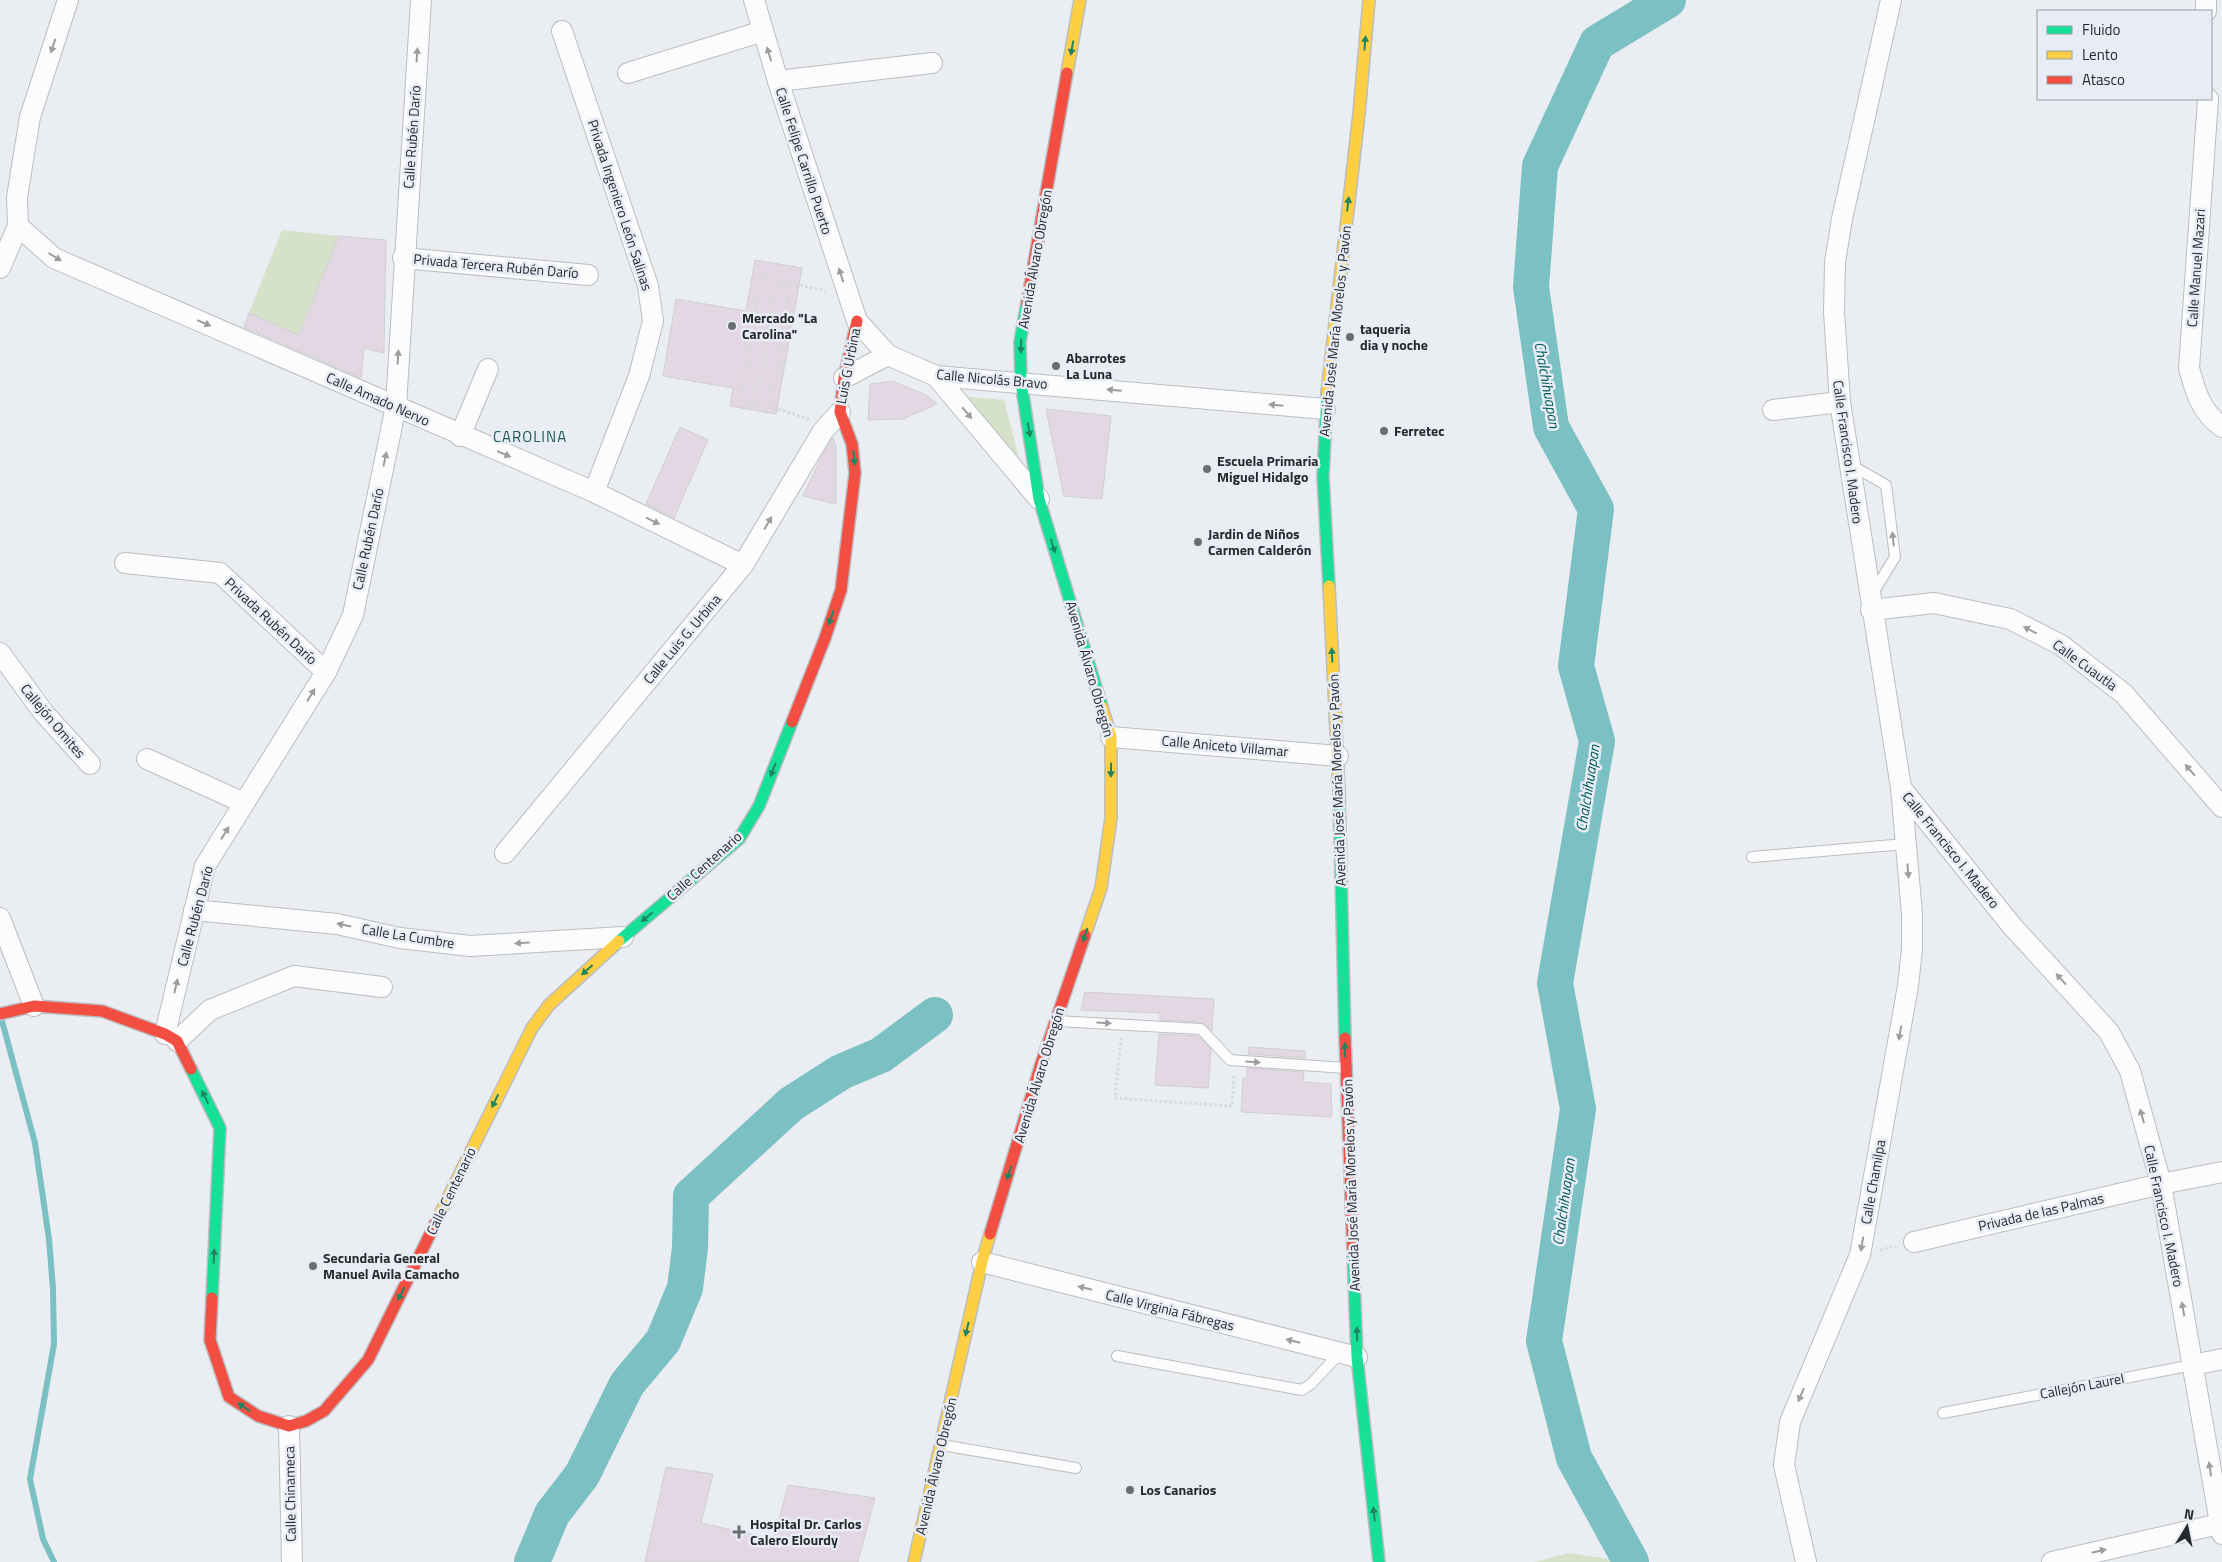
<svg xmlns="http://www.w3.org/2000/svg" width="2222" height="1562" font-family="'Titillium Web',sans-serif">
  <style>
    .green { fill: #d5e1c9 }
    .lines { fill: none; stroke-linecap: round; stroke-linejoin: round }
    .stream { stroke: #7bc0c2; stroke-width: 6 }
    .river { stroke: #7bc0c2; stroke-width: 36 }
    .building { fill: #e2d7e2; stroke: #cfcfd2 }
    .lane-casing { stroke: #bbbdc1; stroke-width: 12 }
    .street-casing { stroke: #bbbdc1; stroke-width: 22 }
    .fast-casing { stroke: #bbbdc1; stroke-width: 14 }
    .slow-casing { stroke: #bbbdc1; stroke-width: 14 }
    .jam-casing { stroke: #bbbdc1; stroke-width: 14 }
    .path { stroke: #d8d9db; stroke-width: 3; stroke-dasharray: 2.5 2.5; stroke-linecap: butt }
    .lane { stroke: #fcfcfd; stroke-width: 10 }
    .street { stroke: #fcfcfd; stroke-width: 20 }
    .fast { stroke: #16e098; stroke-width: 11 }
    .slow { stroke: #ffcf43; stroke-width: 11 }
    .jam { stroke: #f24e42; stroke-width: 11 }
    .oneway { fill: #1e8462 }
    .oneway2 { fill: #9c9d9f }
    .poi-dot { fill: #6b6e71; stroke: #e7ecf5; stroke-width: 2 }
    .labels { text-anchor: middle; stroke-width: 5; stroke-linejoin: round; paint-order: stroke }
    .street-label { font-size: 14px; fill: #27292c; stroke: #e7ecf5 }
    .poi-label { font-size: 14px; font-weight: bold; fill: #27292c; stroke: #e7ecf5; text-anchor: start }
    .water-label { font-size: 15px; font-style: italic; fill: #005a5b; stroke: #e7ecf5 }
    .neighbourhood-label { font-size: 15px; letter-spacing: 1px; fill: #1f5956; stroke: #e7ecf5 }
  </style>
  <rect width="100%" height="100%" fill="#eaedf2"/>
  <g class="green">
    <polygon points="282,230 339,236 298,335 249,313"/>
    <polygon points="961,396 1004,400 1020,463"/>
    <polygon points="1569,1553 1629,1562 1534,1562"/>
  </g>
  <g class="lines">
    <polyline class="stream" points="2,1021 35,1143 49,1239 53,1289 54,1344 30,1479 43,1539 54,1562"/>
    <g class="river">
      <polyline points="532,1562 552,1514 582,1475 627,1384 663,1341 685,1288 690,1248 691,1196 791,1104 841,1072 881,1055 935,1015"/>
      <polyline points="1631,1562 1574,1458 1544,1341 1578,1109 1555,983 1597,741 1576,666 1596,509 1551,427 1531,287 1540,166 1597,43 1668,0"/>
    </g>
  </g>
  <g class="building">
    <polygon points="339,236 386,240 384,353 364,348 361,378 244,327 249,313 299,335"/>
    <polygon points="755,260 802,268 776,414 730,406 733,388 663,376 676,299 746,311"/>
    <polygon points="892,381 926,395 937,404 903,419 868,420 870,384"/>
    <polygon points="1046,409 1111,416 1102,499 1064,496"/>
    <polygon points="680,427 708,440 674,518 646,504"/>
    <polygon points="833,438 836,447 836,504 803,496 821,458"/>
    <polygon points="1085,992 1214,999 1212,1031 1201,1022 1160,1020 1160,1013 1081,1010"/>
    <polygon points="1159,1034 1198,1036 1211,1049 1208,1088 1155,1085"/>
    <polygon points="1249,1047 1305,1051 1305,1058 1248,1054"/>
    <polygon points="1247,1068 1304,1072 1303,1082 1331,1084 1332,1117 1241,1112 1243,1078 1247,1078"/>
    <polygon points="666,1467 713,1474 701,1523 774,1539 788,1485 875,1498 858,1562 645,1562"/>
  </g>
  <g class="lines">
    <g class="lane-casing">
      <g id="lane">
        <polyline points="1849,464 1886,485 1895,557 1873,593"/>
        <polyline points="1752,857 1905,844"/>
        <polyline points="1057,1021 1201,1029 1230,1060 1345,1068"/>
        <polyline points="1117,1356 1302,1390 1311,1384 1340,1353"/>
        <polyline points="1943,1413 2193,1365"/>
        <polyline points="942,1445 1076,1468"/>
      </g>
    </g>
    <g class="street-casing">
      <g id="street">
        <polyline points="754,0 778,81 857,321 888,355 936,376 1325,409"/>
        <polyline points="2206,0 2206,11"/>
        <polyline points="562,31 648,286 653,321 639,376 594,492"/>
        <polyline points="628,73 763,31"/>
        <polyline points="778,81 932,63"/>
        <path d="M2208,99L2189,368C2195,391 2201,412 2222,427"/>
        <polyline points="18,226 54,258 594,492 743,565"/>
        <polyline points="403,258 588,275"/>
        <polyline points="0,268 18,226 17,197 30,117 68,0"/>
        <polyline points="936,376 1039,499"/>
        <polyline points="844,378 888,355"/>
        <polyline points="1773,410 1840,402"/>
        <polyline points="460,436 488,369"/>
        <polyline points="125,563 220,573 326,672"/>
        <polyline points="1871,610 1934,603 2010,619 2061,645 2124,694 2222,807"/>
        <polyline points="0,653 43,712 90,764"/>
        <polyline points="1111,737 1338,756"/>
        <polyline points="147,759 244,803"/>
        <polyline points="1901,788 2012,926 2109,1032 2130,1071 2161,1184 2222,1534"/>
        <polyline points="505,853 743,565 823,431 840,412"/>
        <polyline points="194,910 337,924 400,938 470,946 623,937"/>
        <polyline points="0,918 34,1006"/>
        <polyline points="165,1034 205,866 326,672 353,615 396,406 421,0"/>
        <polyline points="177,1041 210,1010 294,976 382,987"/>
        <polyline points="1914,1242 2161,1184 2222,1172"/>
        <polyline points="982,1262 1357,1357"/>
        <polyline points="2193,1365 2222,1359"/>
        <polyline points="289,1426 292,1562"/>
        <polyline points="1806,1562 1784,1465 1790,1422 1860,1255 1908,986 1912,949 1912,914 1901,788 1840,402 1834,312 1835,262 1842,219 1891,0"/>
        <polyline points="2052,1562 2219,1524"/>
      </g>
    </g>
    <g class="fast-casing">
      <g id="fast">
        <polyline points="1027,303 1020,342 1021,382 1039,499 1102,707"/>
        <polyline points="1327,393 1323,477 1329,586"/>
        <polyline points="1339,792 1345,1038"/>
        <polyline points="619,941 739,839 759,806 792,722"/>
        <polyline points="191,1069 220,1128 212,1298"/>
        <polyline points="1353,1251 1357,1357 1379,1562"/>
      </g>
    </g>
    <g class="slow-casing">
      <g id="slow">
        <polyline points="1067,73 1080,0"/>
        <polyline points="1327,393 1359,114 1369,0"/>
        <polyline points="1329,586 1339,792"/>
        <polyline points="1085,935 1101,888 1111,818 1111,737 1102,707"/>
        <polyline points="437,1220 532,1028 549,1005 619,941"/>
        <polyline points="914,1562 982,1262 990,1234"/>
      </g>
    </g>
    <g class="jam-casing">
      <g id="jam">
        <polyline points="1027,303 1067,73"/>
        <polyline points="792,722 825,638 841,590 855,473 852,444 840,412 844,378 857,321"/>
        <polyline points="0,1014 34,1006 102,1011 165,1034 177,1041 191,1069"/>
        <polyline points="1345,1038 1353,1251"/>
        <polyline points="990,1234 1041,1064 1085,935"/>
        <polyline points="212,1298 210,1340 229,1397 258,1416 289,1426 306,1421 324,1411 368,1360 437,1220"/>
      </g>
    </g>
    <g class="path">
      <polyline points="755,403 777,280"/>
      <polyline points="771,407 740,400 762,277 791,283"/>
      <polyline points="809,419 771,407 791,283 826,291"/>
      <polyline points="1121,1038 1115,1098 1232,1106 1234,1075"/>
      <polyline points="1880,1250 1896,1246"/>
    </g>
    <use href="#lane" class="lane"/>
    <use href="#street" class="street"/>
    <use href="#fast" class="fast"/>
    <use href="#slow" class="slow"/>
    <use href="#jam" class="jam"/>
  </g>
  <defs><path id="oneway-solid" d="M-6-.8H1V-3.2L6.5 0L1 3.2V.8H-6Z" transform="scale(1.25)"/></defs>
  <g class="oneway">
    <use href="#oneway-solid" transform="translate(1365 43) rotate(-85)"/>
    <use href="#oneway-solid" transform="translate(1072 48) rotate(100)"/>
    <use href="#oneway-solid" transform="translate(1348 204) rotate(-83)"/>
    <use href="#oneway-solid" transform="translate(1021 346) rotate(92)"/>
    <use href="#oneway-solid" transform="translate(1029 430) rotate(81)"/>
    <use href="#oneway-solid" transform="translate(854 458) rotate(85)"/>
    <use href="#oneway-solid" transform="translate(1053 546) rotate(73)"/>
    <use href="#oneway-solid" transform="translate(831 618) rotate(109)"/>
    <use href="#oneway-solid" transform="translate(1332 655) rotate(-93)"/>
    <use href="#oneway-solid" transform="translate(773 770) rotate(111)"/>
    <use href="#oneway-solid" transform="translate(1111 770) rotate(91)"/>
    <use href="#oneway-solid" transform="translate(647 917) rotate(140)"/>
    <use href="#oneway-solid" transform="translate(1085 935) rotate(109)"/>
    <use href="#oneway-solid" transform="translate(587 970) rotate(138)"/>
    <use href="#oneway-solid" transform="translate(1345 1050) rotate(-92)"/>
    <use href="#oneway-solid" transform="translate(205 1097) rotate(-115)"/>
    <use href="#oneway-solid" transform="translate(495 1101) rotate(116)"/>
    <use href="#oneway-solid" transform="translate(1009 1173) rotate(107)"/>
    <use href="#oneway-solid" transform="translate(214 1256) rotate(-87)"/>
    <use href="#oneway-solid" transform="translate(401 1294) rotate(116)"/>
    <use href="#oneway-solid" transform="translate(967 1329) rotate(103)"/>
    <use href="#oneway-solid" transform="translate(1357 1334) rotate(-92)"/>
    <use href="#oneway-solid" transform="translate(244 1407) rotate(-147)"/>
    <use href="#oneway-solid" transform="translate(1374 1514) rotate(-96)"/>
  </g>
  <g class="oneway2">
    <use href="#oneway-solid" transform="translate(53 46) rotate(108)"/>
    <use href="#oneway-solid" transform="translate(769 54) rotate(-107)"/>
    <use href="#oneway-solid" transform="translate(417 55) rotate(-86)"/>
    <use href="#oneway-solid" transform="translate(55 257) rotate(32)"/>
    <use href="#oneway-solid" transform="translate(841 275) rotate(-108)"/>
    <use href="#oneway-solid" transform="translate(204 323) rotate(23)"/>
    <use href="#oneway-solid" transform="translate(398 357) rotate(-87)"/>
    <use href="#oneway-solid" transform="translate(1114 390) rotate(-175)"/>
    <use href="#oneway-solid" transform="translate(1276 405) rotate(-175)"/>
    <use href="#oneway-solid" transform="translate(967 413) rotate(50)"/>
    <use href="#oneway-solid" transform="translate(504 454) rotate(23)"/>
    <use href="#oneway-solid" transform="translate(385 459) rotate(-78)"/>
    <use href="#oneway-solid" transform="translate(653 521) rotate(26)"/>
    <use href="#oneway-solid" transform="translate(768 523) rotate(-59)"/>
    <use href="#oneway-solid" transform="translate(1893 539) rotate(-97)"/>
    <use href="#oneway-solid" transform="translate(2030 630) rotate(-153)"/>
    <use href="#oneway-solid" transform="translate(311 695) rotate(-58)"/>
    <use href="#oneway-solid" transform="translate(2190 770) rotate(-131)"/>
    <use href="#oneway-solid" transform="translate(225 833) rotate(-58)"/>
    <use href="#oneway-solid" transform="translate(1908 871) rotate(85)"/>
    <use href="#oneway-solid" transform="translate(344 925) rotate(-168)"/>
    <use href="#oneway-solid" transform="translate(522 943) rotate(177)"/>
    <use href="#oneway-solid" transform="translate(2061 979) rotate(-132)"/>
    <use href="#oneway-solid" transform="translate(176 986) rotate(-77)"/>
    <use href="#oneway-solid" transform="translate(1104 1023) rotate(3)"/>
    <use href="#oneway-solid" transform="translate(1900 1033) rotate(100)"/>
    <use href="#oneway-solid" transform="translate(1253 1062) rotate(4)"/>
    <use href="#oneway-solid" transform="translate(2142 1116) rotate(-105)"/>
    <use href="#oneway-solid" transform="translate(1862 1244) rotate(100)"/>
    <use href="#oneway-solid" transform="translate(1085 1288) rotate(-166)"/>
    <use href="#oneway-solid" transform="translate(2183 1309) rotate(-100)"/>
    <use href="#oneway-solid" transform="translate(1293 1341) rotate(-166)"/>
    <use href="#oneway-solid" transform="translate(1801 1395) rotate(113)"/>
    <use href="#oneway-solid" transform="translate(2210 1469) rotate(-99)"/>
    <use href="#oneway-solid" transform="translate(2099 1551) rotate(-13)"/>
  </g>
  <g class="poi-dot">
    <circle cx="732" cy="326" r="5"/>
    <circle cx="1350" cy="337" r="5"/>
    <circle cx="1056" cy="366" r="5"/>
    <circle cx="1384" cy="431" r="5"/>
    <circle cx="1207" cy="469" r="5"/>
    <circle cx="1198" cy="542" r="5"/>
    <circle cx="313" cy="1266" r="5"/>
    <circle cx="1130" cy="1490" r="5"/>
    <path d="M736.5 1524.5h5v5h5v5h-5v5h-5v-5h-5v-5h5z"/>
  </g>
  <g class="labels">
    <g class="street-label">
      <text transform="translate(412 137) rotate(-86)" y="5">Calle Rubén Darío</text>
      <text transform="translate(804 161) rotate(72)" y="5">Calle Felipe Carrillo Puerto</text>
      <text transform="translate(620 205) rotate(72)" y="5">Privada Ingeniero León Salinas</text>
      <text transform="translate(1035 259) rotate(-80)" y="5">Avenida Álvaro Obregón</text>
      <text transform="translate(496 266) rotate(5)" y="5">Privada Tercera Rubén Darío</text>
      <text transform="translate(2196 268) rotate(-86)" y="5">Calle Manuel Mazari</text>
      <text transform="translate(1335 331) rotate(-84)" y="5">Avenida José María Morelos y Pavón</text>
      <text transform="translate(848 366) rotate(-79)" y="5">Luis G Urbina</text>
      <text transform="translate(992 379) rotate(5)" y="5">Calle Nicolás Bravo</text>
      <text transform="translate(378 399) rotate(24)" y="5">Calle Amado Nervo</text>
      <text transform="translate(1848 452) rotate(82)" y="5">Calle Francisco I. Madero</text>
      <text transform="translate(368 539) rotate(-78)" y="5">Calle Rubén Darío</text>
      <text transform="translate(271 621) rotate(43)" y="5">Privada Rubén Darío</text>
      <text transform="translate(682 639) rotate(-50)" y="5">Calle Luis G. Urbina</text>
      <text transform="translate(2085 665) rotate(36)" y="5">Calle Cuautla</text>
      <text transform="translate(1090 669) rotate(74)" y="5">Avenida Álvaro Obregón</text>
      <text transform="translate(53 721) rotate(50)" y="5">Callejón Omites</text>
      <text transform="translate(1225 746) rotate(5)" y="5">Calle Aniceto Villamar</text>
      <text transform="translate(1337 780) rotate(-92)" y="5">Avenida José María Morelos y Pavón</text>
      <text transform="translate(1951 850) rotate(51)" y="5">Calle Francisco I. Madero</text>
      <text transform="translate(704 866) rotate(-42)" y="5">Calle Centenario</text>
      <text transform="translate(195 916) rotate(-75)" y="5">Calle Rubén Darío</text>
      <text transform="translate(408 936) rotate(9)" y="5">Calle La Cumbre</text>
      <text transform="translate(1039 1075) rotate(-73)" y="5">Avenida Álvaro Obregón</text>
      <text transform="translate(1873 1182) rotate(-80)" y="5">Calle Chamilpa</text>
      <text transform="translate(1351 1185) rotate(-92)" y="5">Avenida José María Morelos y Pavón</text>
      <text transform="translate(451 1191) rotate(-64)" y="5">Calle Centenario</text>
      <text transform="translate(2041 1212) rotate(-13)" y="5">Privada de las Palmas</text>
      <text transform="translate(2164 1216) rotate(78)" y="5">Calle Francisco I. Madero</text>
      <text transform="translate(1170 1310) rotate(14)" y="5">Calle Virginia Fábregas</text>
      <text transform="translate(2082 1386) rotate(-11)" y="5">Callejón Laurel</text>
      <text transform="translate(936 1466) rotate(-77)" y="5">Avenida Álvaro Obregón</text>
      <text transform="translate(290 1494) rotate(-91)" y="5">Calle Chinameca</text>
    </g>
    <g class="poi-label">
      <text x="742" y="323">Mercado "La<tspan x="742" dy="16">Carolina"</tspan></text>
      <text x="1360" y="334">taqueria<tspan x="1360" dy="16">dia y noche</tspan></text>
      <text x="1066" y="363">Abarrotes<tspan x="1066" dy="16">La Luna</tspan></text>
      <text x="1394" y="436">Ferretec</text>
      <text x="1217" y="466">Escuela Primaria<tspan x="1217" dy="16">Miguel Hidalgo</tspan></text>
      <text x="1208" y="539">Jardin de Niños<tspan x="1208" dy="16">Carmen Calderón</tspan></text>
      <text x="323" y="1263">Secundaria General<tspan x="323" dy="16">Manuel Avila Camacho</tspan></text>
      <text x="1140" y="1495">Los Canarios</text>
      <text x="750" y="1529">Hospital Dr. Carlos<tspan x="750" dy="16">Calero Elourdy</tspan></text>
    </g>
    <g class="water-label">
      <text transform="translate(1547 385) rotate(80)" y="5">Chalchihuapan</text>
      <text transform="translate(1588 788) rotate(-81)" y="5">Chalchihuapan</text>
      <text transform="translate(1564 1202) rotate(-82)" y="5">Chalchihuapan</text>
    </g>
    <g class="neighbourhood-label">
      <text x="530" y="442">CAROLINA</text>
    </g>
  </g>
  <rect x="2037" y="10" width="175" height="90" fill="#e7ecf5" stroke="#9a9ea5"/>
  <rect x="2047" y="26" width="25" height="8" fill="#16e098" stroke="#9a9ea5"/>
  <text x="2082" y="35" font-size="15" fill="#27292c">Fluido</text>
  <rect x="2047" y="51" width="25" height="8" fill="#ffcf43" stroke="#9a9ea5"/>
  <text x="2082" y="60" font-size="15" fill="#27292c">Lento</text>
  <rect x="2047" y="76" width="25" height="8" fill="#f24e42" stroke="#9a9ea5"/>
  <text x="2082" y="85" font-size="15" fill="#27292c">Atasco</text>
  <g transform="translate(2187 1527) rotate(10)" stroke="#e7ecf5" stroke-width="4" paint-order="stroke">
  <path d="M0-4L9 19L0 12L-9 19Z" fill="#27292c"/>
  <text y="-8" font-size="14" font-weight="bold" text-anchor="middle" fill="#27292c">N</text>
  </g>
</svg>
